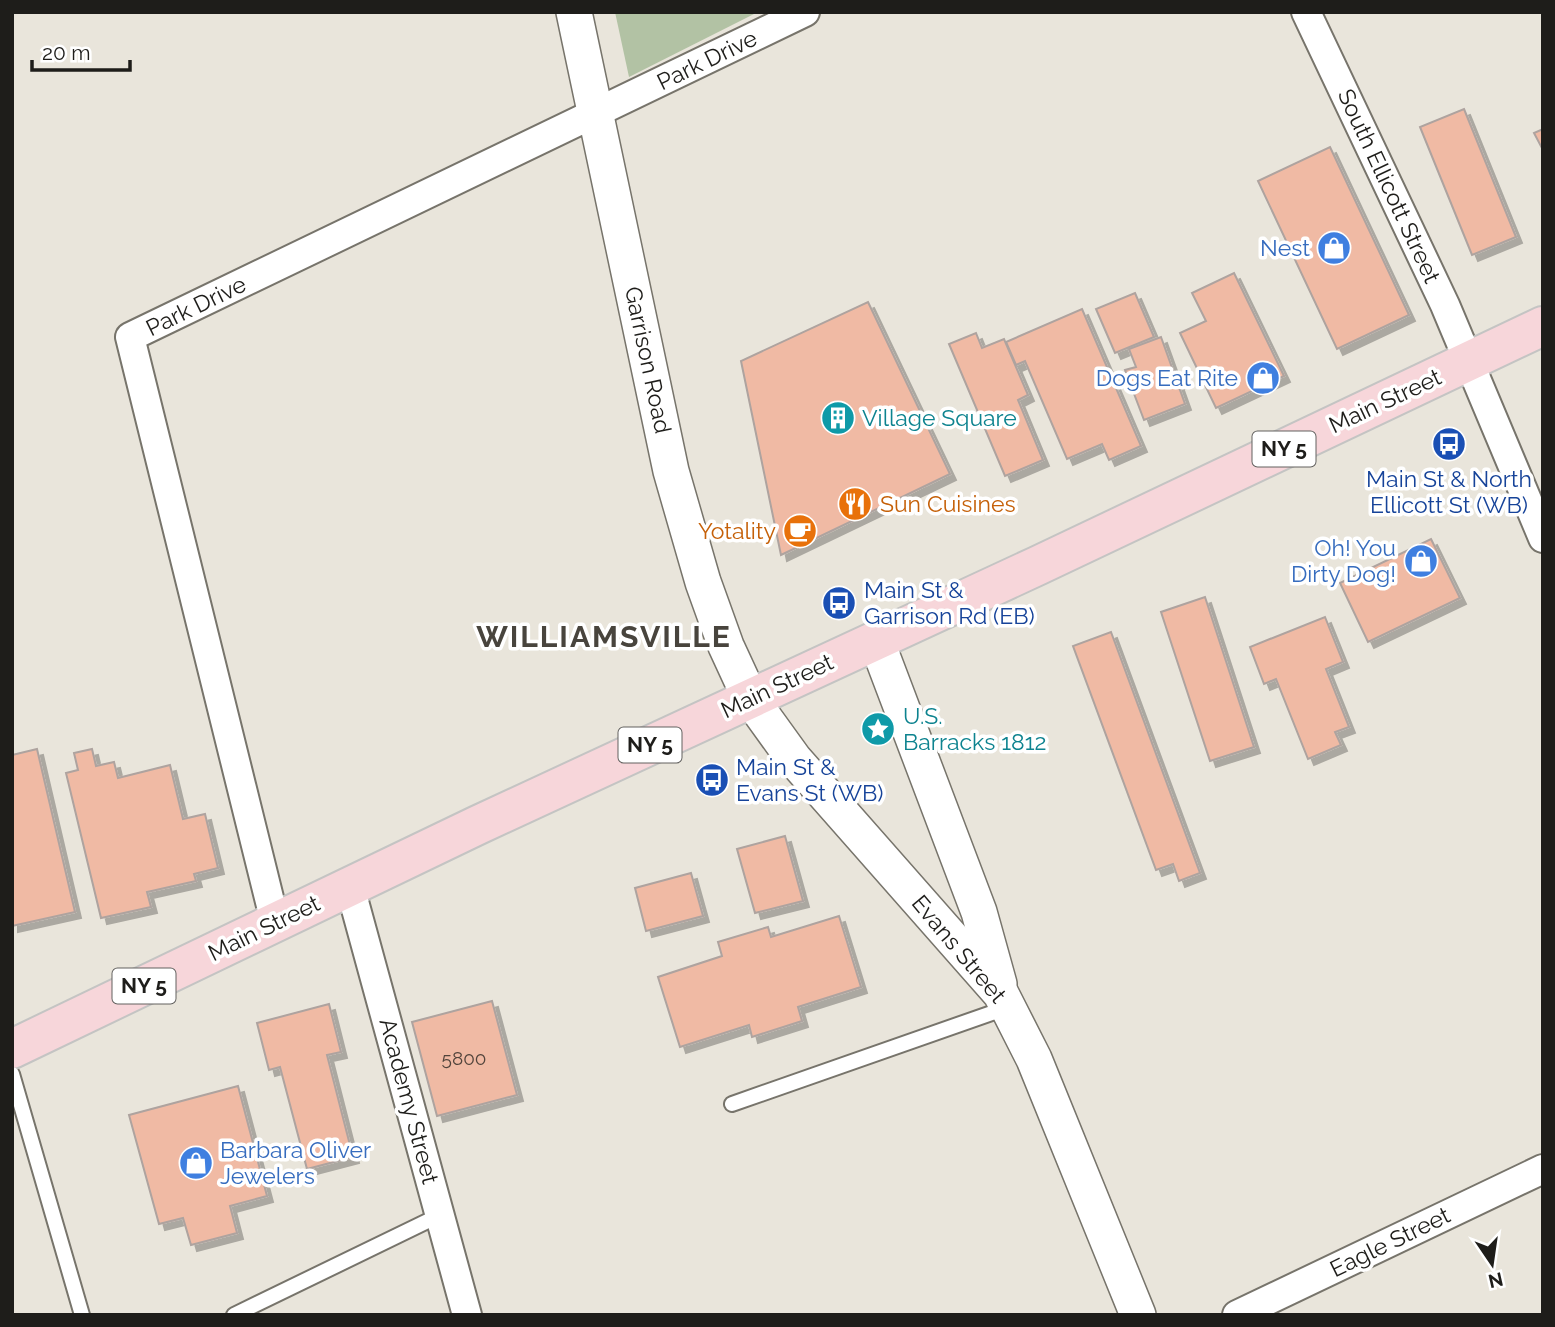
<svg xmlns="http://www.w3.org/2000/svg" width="1555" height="1327" font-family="Raleway,sans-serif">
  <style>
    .green { fill: #b2c2a4 }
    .building { fill: #f0baa4; stroke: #aea39f; stroke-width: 2; filter: url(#shadow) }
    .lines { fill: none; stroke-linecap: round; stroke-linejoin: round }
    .service-casing { stroke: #77746b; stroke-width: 18 }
    .minor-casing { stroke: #77746b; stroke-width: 32 }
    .tertiary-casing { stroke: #77746b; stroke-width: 38 }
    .primary-casing { stroke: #c4c4c3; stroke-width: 42 }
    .service { stroke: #fff; stroke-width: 14 }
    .minor { stroke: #fff; stroke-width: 28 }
    .tertiary { stroke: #fff; stroke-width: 35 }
    .primary { stroke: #f7d6da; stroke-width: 38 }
    .labels { text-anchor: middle; stroke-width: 7; stroke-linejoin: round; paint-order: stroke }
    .number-label { font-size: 19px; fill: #52443c }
    .shield { fill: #fff; stroke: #62615f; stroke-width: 2 }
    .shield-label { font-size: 21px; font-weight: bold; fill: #1e1d1a }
    .street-label { font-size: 23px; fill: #1e1d1a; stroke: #fff }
    .shop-label { font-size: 23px; fill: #366cbe; stroke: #fff; text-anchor: end }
    .culture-label { font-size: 23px; fill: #0d838f; stroke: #fff; text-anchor: start }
    .transit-label { font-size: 23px; fill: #164399; stroke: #fff; text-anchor: start }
    .food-label { font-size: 23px; fill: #c56008; stroke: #fff; text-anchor: start }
    .district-label { font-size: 30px; font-weight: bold; letter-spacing: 2px; fill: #48443d; stroke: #fff }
  </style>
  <defs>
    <filter id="shadow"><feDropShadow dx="6" dy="6" stdDeviation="0" flood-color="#0004"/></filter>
  </defs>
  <rect width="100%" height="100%" fill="#e9e5db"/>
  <polygon class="green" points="615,12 758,12 629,77"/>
  <g class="building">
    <polygon points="1464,109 1516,237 1472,255 1420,127"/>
    <polygon points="1543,129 1543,150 1534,133"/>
    <polygon points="1330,147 1409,315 1337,349 1258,181"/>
    <polygon points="1234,273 1284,376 1216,408 1180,333 1206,321 1192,293"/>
    <polygon points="1135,293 1154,337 1115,353 1096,309"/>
    <polygon points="868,302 950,474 781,555 741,361"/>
    <polygon points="1082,309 1141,446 1109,460 1102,444 1067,459 1025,361 1016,365 1006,342"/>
    <polygon points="976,333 982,348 1004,339 1028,395 1018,400 1043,460 1005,476 949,344"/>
    <polygon points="1161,337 1185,404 1144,420 1125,370 1136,367 1129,349"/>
    <polygon points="1431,539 1460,598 1368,642 1340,583"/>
    <polygon points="1205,597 1254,747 1210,761 1161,612"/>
    <polygon points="1325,617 1343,662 1326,669 1349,727 1335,732 1341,745 1308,759 1276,679 1264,684 1250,647"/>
    <polygon points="1111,632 1200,873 1179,881 1173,864 1156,870 1073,646"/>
    <polygon points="37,749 75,912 12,926 12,755"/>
    <polygon points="92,749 96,766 114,762 118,778 170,765 183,819 205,814 218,868 194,874 196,881 147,892 151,907 101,918 66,773 78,770 74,753"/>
    <polygon points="785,836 803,901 755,913 737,849"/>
    <polygon points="691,873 703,916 646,931 635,888"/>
    <polygon points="839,916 861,987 798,1007 802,1021 752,1037 749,1025 680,1047 658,977 722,956 718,942 768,927 771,937"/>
    <polygon points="492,1001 517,1095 437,1116 412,1022"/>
    <polygon points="329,1004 341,1052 327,1055 353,1157 307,1169 280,1067 269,1070 257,1023"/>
    <polygon points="238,1086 267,1196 230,1206 237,1233 191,1245 183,1218 159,1224 129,1115"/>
  </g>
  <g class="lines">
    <g class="service-casing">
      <g id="service">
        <polyline points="12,1074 82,1315"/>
        <polyline points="732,1104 1006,1008"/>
        <polyline points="234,1315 440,1215"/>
      </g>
    </g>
    <g class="minor-casing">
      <g id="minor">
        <polyline points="1306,12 1445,305 1543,538"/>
        <polyline points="350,887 467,1315"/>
        <polyline points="275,922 130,337 805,12"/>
        <polyline points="1237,1315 1543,1169"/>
      </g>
    </g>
    <g class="tertiary-casing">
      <g id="tertiary">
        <polyline points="574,12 671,471 703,582 726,646 750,698 794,759 1001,994 1034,1059 1138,1315"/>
        <polyline points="876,640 979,912 999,984"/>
      </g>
    </g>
    <g class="primary-casing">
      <polyline id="primary" points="12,1049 478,825 1037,566 1543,326"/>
    </g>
    <use href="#service" class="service"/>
    <use href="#minor" class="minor"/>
    <use href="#tertiary" class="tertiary"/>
    <use href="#primary" class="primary"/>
  </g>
  <defs>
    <g id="shop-disc" transform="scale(1.75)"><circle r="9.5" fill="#3f7fe0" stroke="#fff"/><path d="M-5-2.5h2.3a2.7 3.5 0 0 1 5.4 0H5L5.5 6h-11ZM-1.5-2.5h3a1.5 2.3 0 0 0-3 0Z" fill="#fff"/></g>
    <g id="building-disc" transform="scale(1.75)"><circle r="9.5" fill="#0f9aa8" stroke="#fff"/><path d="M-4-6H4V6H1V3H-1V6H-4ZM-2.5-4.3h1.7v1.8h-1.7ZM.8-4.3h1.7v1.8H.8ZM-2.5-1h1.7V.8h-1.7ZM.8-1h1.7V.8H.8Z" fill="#fff"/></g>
    <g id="bus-disc" transform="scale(1.75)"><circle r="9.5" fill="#1a4fb4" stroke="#fff"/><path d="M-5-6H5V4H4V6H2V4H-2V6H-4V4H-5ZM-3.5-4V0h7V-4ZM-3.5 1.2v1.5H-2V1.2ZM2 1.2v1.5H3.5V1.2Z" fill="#fff"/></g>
    <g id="restaurant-disc" transform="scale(1.75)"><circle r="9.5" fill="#e8710a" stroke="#fff"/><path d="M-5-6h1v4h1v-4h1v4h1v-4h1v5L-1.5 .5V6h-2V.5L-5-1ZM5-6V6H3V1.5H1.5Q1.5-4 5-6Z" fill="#fff"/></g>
    <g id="cafe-disc" transform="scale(1.75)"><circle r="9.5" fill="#e8710a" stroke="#fff"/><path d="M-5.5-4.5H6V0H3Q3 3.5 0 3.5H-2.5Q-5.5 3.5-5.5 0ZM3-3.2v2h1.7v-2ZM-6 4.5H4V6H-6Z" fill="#fff"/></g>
    <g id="sight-disc" transform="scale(1.75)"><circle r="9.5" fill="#0f9aa8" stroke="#fff"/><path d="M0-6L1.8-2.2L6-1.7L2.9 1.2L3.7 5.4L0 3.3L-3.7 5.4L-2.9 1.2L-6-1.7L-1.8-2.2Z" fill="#fff"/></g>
  </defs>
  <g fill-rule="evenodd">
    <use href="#shop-disc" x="1334" y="248"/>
    <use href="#shop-disc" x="1263" y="378"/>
    <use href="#building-disc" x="838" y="418"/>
    <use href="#bus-disc" x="1449" y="444"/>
    <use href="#restaurant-disc" x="855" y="504"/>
    <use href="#cafe-disc" x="800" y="531"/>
    <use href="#shop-disc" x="1421" y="561"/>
    <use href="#bus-disc" x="839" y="603"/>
    <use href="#sight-disc" x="878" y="729"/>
    <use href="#bus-disc" x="712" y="780"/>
    <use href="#shop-disc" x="196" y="1163"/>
  </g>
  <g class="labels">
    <g class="number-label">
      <text x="464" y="1065">5800</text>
    </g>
    <g class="shield">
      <rect x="1252.5" y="431.5" width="63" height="35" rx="5"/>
      <rect x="618.5" y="727.5" width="63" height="35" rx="5"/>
      <rect x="112.5" y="968.5" width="63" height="35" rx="5"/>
    </g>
    <g class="shield-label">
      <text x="1284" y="456">NY 5</text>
      <text x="650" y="752">NY 5</text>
      <text x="144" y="993">NY 5</text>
    </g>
    <g class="street-label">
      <text transform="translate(707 60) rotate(-26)" y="8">Park Drive</text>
      <text transform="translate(1389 186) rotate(65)" y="8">South Ellicott Street</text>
      <text transform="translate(196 306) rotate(-26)" y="8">Park Drive</text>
      <text transform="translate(648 360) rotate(78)" y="8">Garrison Road</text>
      <text transform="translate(1385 401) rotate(-25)" y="8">Main Street</text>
      <text transform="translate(777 686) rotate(-25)" y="8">Main Street</text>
      <text transform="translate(264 928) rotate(-26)" y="8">Main Street</text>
      <text transform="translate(959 949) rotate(50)" y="8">Evans Street</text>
      <text transform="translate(409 1101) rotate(75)" y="8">Academy Street</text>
      <text transform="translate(1390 1242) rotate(-26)" y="8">Eagle Street</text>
    </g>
    <g class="shop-label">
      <text x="1310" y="256">Nest</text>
      <text x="1238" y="386">Dogs Eat Rite</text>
      <text x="1396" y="556">Oh! You<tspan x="1396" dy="26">Dirty Dog!</tspan></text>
      <text x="220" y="1158" text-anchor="start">Barbara Oliver<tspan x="220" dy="26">Jewelers</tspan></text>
    </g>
    <g class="culture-label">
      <text x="862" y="426">Village Square</text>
      <text x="903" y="724">U.S.<tspan x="903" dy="26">Barracks 1812</tspan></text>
    </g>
    <g class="transit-label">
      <text x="1449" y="487" text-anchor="middle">Main St &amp; North<tspan x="1449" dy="26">Ellicott St (WB)</tspan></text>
      <text x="864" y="598">Main St &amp;<tspan x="864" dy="26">Garrison Rd (EB)</tspan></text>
      <text x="736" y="775">Main St &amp;<tspan x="736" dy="26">Evans St (WB)</tspan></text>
    </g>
    <g class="food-label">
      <text x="880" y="512">Sun Cuisines</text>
      <text x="776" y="539" text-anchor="end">Yotality</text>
    </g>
    <g class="district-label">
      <text x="604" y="647">WILLIAMSVILLE</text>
    </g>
  </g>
  <rect width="1555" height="1327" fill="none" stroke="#1e1d1a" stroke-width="28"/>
  <g transform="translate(1492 1264) rotate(167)" stroke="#ffffff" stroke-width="5" paint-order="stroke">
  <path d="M0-5L12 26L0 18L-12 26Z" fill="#1e1d1a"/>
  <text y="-10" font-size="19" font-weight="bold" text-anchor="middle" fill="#1e1d1a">N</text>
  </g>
  <path d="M32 60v10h98v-10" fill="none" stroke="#1e1d1a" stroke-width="3.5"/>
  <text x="42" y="60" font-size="21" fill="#1e1d1a" stroke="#ffffff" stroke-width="5" paint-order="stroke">20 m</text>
</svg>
